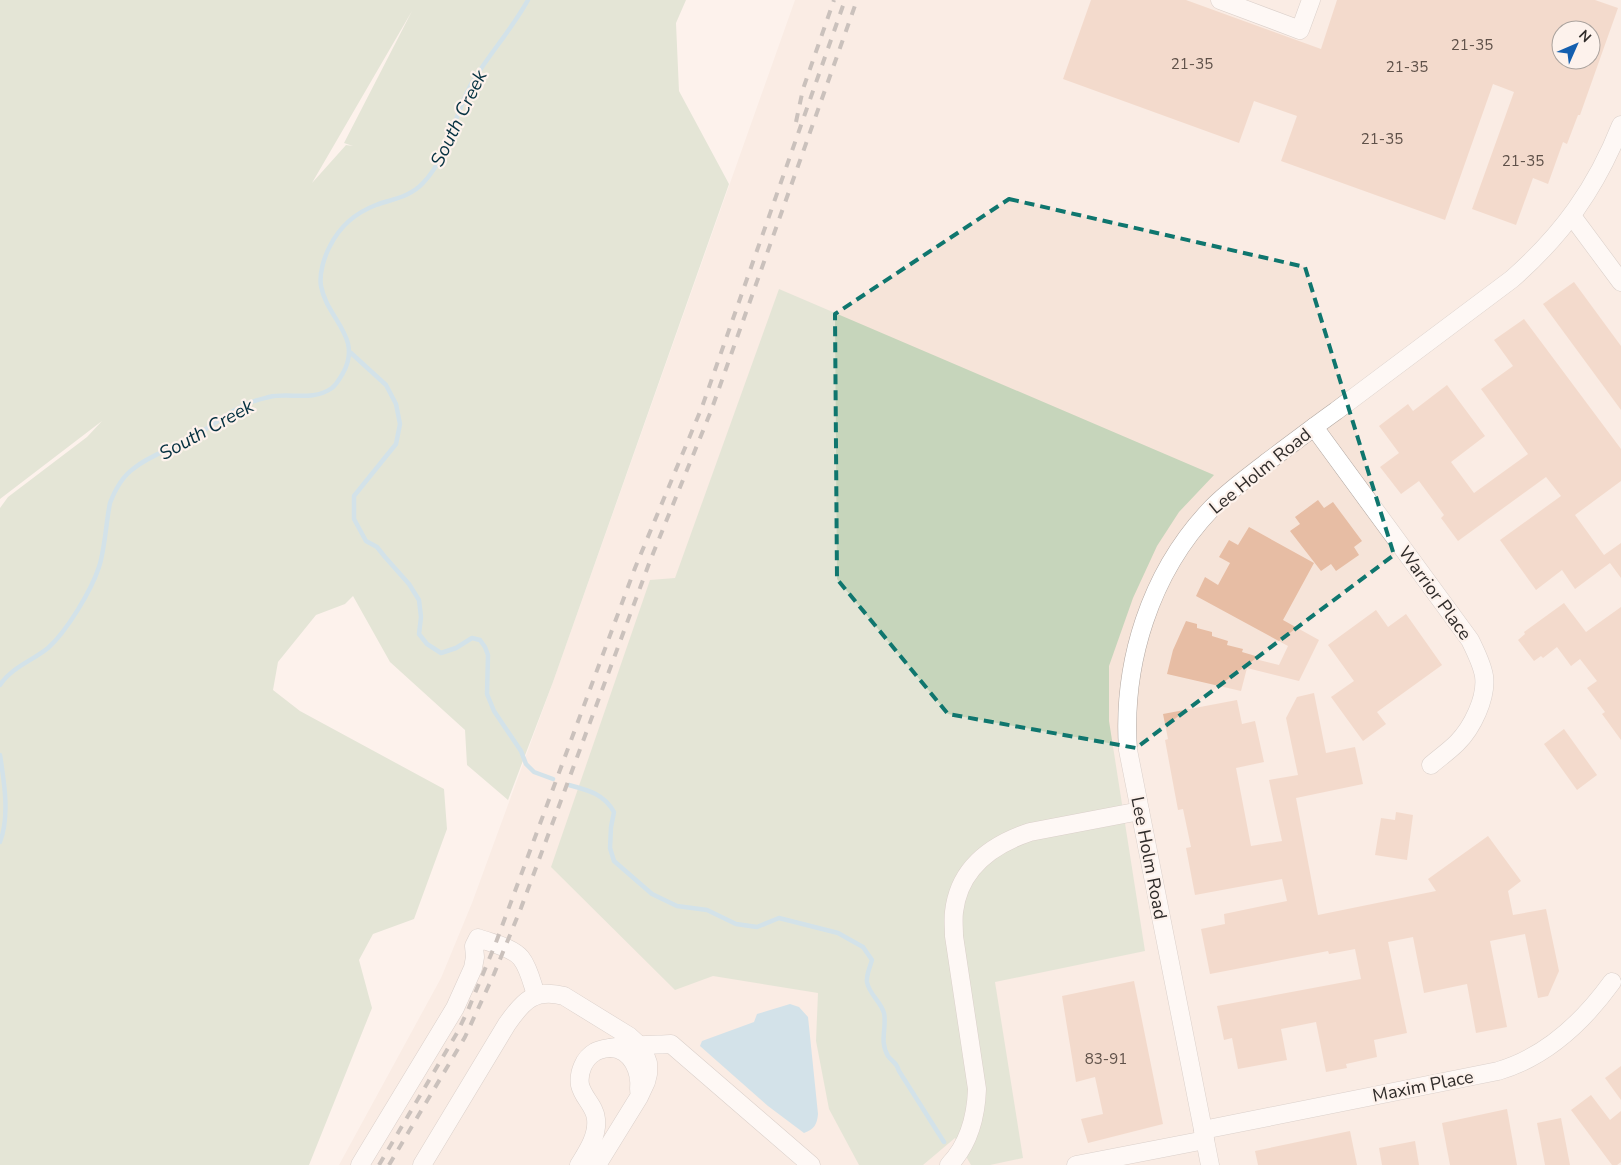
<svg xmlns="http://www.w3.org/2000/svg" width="1621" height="1165" font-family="'Nunito Sans',sans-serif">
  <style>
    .built { fill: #f6e4d9; fill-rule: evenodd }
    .green { fill: #c6d5bb; fill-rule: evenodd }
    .water { fill: #9fcfe5 }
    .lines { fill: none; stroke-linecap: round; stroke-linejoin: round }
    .stream { stroke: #9fcfe5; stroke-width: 4.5 }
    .building { fill: #e7bda4; fill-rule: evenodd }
    .minor-casing { stroke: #b1a7a1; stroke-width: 19 }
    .minor { stroke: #fff; stroke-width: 18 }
    .rail { stroke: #8c8581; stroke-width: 4; stroke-dasharray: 9 9; stroke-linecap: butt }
    .marked { fill: none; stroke: #0f766e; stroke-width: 4; stroke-dasharray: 10 6; stroke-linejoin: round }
    .labels { text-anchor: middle; stroke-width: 4.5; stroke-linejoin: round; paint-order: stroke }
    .number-label { font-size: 15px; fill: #5e5048 }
    .street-label { font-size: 18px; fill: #302c2a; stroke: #fdf2ec }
    .water-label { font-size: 19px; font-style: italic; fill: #043040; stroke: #fdf2ec }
  </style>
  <rect width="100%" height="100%" fill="#fdf2ec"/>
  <path class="built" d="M795,0H1621V1165H339L441,978L472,903L553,682ZM1561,30H1591V60H1561Z"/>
  <g class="green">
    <path d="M0,0H686L676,23L679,91L729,184L553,682L508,800L467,765L465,730L390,662L353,596L345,604L316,615L278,662L273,690L300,711L444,789L447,829L414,919L373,934L359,960L372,1008L309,1165H0V508L8,497L87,437L102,421L0,499ZM412,11L344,143L353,146L346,145L312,183Z"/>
    <polygon points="779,289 1214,475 1179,512 1157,546 1133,598 1109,666 1109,721 1145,951 995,982 1023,1158 990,1165 971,1165 955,1138 923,1165 859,1165 829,1109 816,1041 818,993 713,976 675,990 551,867 650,580 675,578"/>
  </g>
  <path class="water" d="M790,1004L799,1007L808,1017L818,1114C817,1125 814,1129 804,1133L768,1106L700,1046L702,1041L754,1022L757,1014Z"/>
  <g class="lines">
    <g class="stream">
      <polyline points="351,353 386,385 396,404 400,424 396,444 354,496 354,519 366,541 377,547 385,557 409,584 419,600 421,617 419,634 427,644 441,653 456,648 472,638 480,640 485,647 488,655 487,694 494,711 521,751 526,764 534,772 553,779"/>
      <path d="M0,685C12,667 32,661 48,648C67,631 91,591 99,567C105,549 106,522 110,503C115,490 122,477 133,469C151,454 173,449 193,437C210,427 226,414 244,405C252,401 261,399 269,397C289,392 312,402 332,388C337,384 340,378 343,373C363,337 327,319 321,286C319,274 324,257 330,246C340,226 355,213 376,205C393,199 410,197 423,183C450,155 454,113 473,81C490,53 512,29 528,0"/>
      <path d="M0,755C4,781 10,816 0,842"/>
      <path d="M569,785C588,790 604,794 614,812L611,827L610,848L614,861L652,894L677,906L707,910L736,924L757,927L779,918L838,933L863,947L872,960C870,967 866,975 867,982C869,994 881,1002 884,1013C887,1028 879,1041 888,1056C893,1063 896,1061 899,1071L944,1142"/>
    </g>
  </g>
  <g class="building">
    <path d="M1091,0H1186L1321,49L1337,0H1595L1618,8L1580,115H1578L1567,144L1563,142L1548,184L1533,178L1516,225L1472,209L1514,92L1493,84L1445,220L1281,161L1297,116L1254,101L1239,143L1063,79ZM1561,30H1591V60H1561Z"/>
    <polygon points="1574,282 1621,346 1621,410 1543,304"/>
    <polygon points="1524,319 1621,449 1621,481 1575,515 1604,555 1621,543 1621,578 1610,563 1575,589 1562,570 1536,590 1500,540 1561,496 1546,477 1458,541 1441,518 1444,515 1419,481 1401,494 1380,467 1399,453 1379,426 1408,404 1413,411 1447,385 1485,436 1451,462 1474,493 1528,454 1481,389 1513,366 1494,340"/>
    <polygon points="1318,500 1324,508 1333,502 1362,541 1354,547 1359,555 1336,571 1331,564 1321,571 1290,531 1300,524 1295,517"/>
    <polygon points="1249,527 1314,563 1283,620 1319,640 1299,681 1247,668 1241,691 1167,674 1173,650 1186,621 1197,624 1197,628 1212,632 1212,636 1228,641 1227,645 1243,649 1242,652 1259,657 1259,660 1279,665 1288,646 1196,596 1205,577 1218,585 1230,563 1219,557 1229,540 1238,545"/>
    <polygon points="1564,603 1586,632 1621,607 1621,740 1602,714 1605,712 1587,688 1597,681 1580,659 1571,666 1557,647 1543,658 1541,656 1534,661 1518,640 1525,634 1524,632"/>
    <polygon points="1376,610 1388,627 1406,614 1442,665 1377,712 1386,724 1363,741 1331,697 1354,681 1328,645"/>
    <polygon points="1314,693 1326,753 1355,747 1363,784 1296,798 1318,915 1436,891 1428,879 1488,836 1521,881 1508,891 1513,915 1546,909 1559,971 1548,996 1538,998 1525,934 1490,941 1507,1027 1476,1033 1467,984 1424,993 1413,937 1388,942 1407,1033 1374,1040 1377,1057 1346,1064 1347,1068 1326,1072 1316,1022 1281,1029 1287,1060 1238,1069 1232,1038 1224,1040 1217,1006 1361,979 1355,949 1329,954 1328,951 1210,974 1201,929 1225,924 1224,914 1287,901 1282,879 1195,895 1186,848 1191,847 1183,809 1178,810 1165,740 1168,739 1163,714 1237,700 1242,724 1255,721 1264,762 1236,768 1251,846 1282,841 1269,780 1298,775 1286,718 1297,697"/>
    <polygon points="1564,729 1597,775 1577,790 1544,744"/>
    <polygon points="1396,812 1413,815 1407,860 1375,855 1381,818 1395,820"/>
    <polygon points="1134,981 1163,1124 1088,1143 1081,1119 1103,1114 1095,1077 1076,1082 1062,996"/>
    <polygon points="1621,1066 1621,1100 1605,1078"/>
    <polygon points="1591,1095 1610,1120 1621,1111 1621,1162 1617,1165 1612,1165 1571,1110"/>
    <polygon points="1507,1109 1517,1165 1450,1165 1442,1123"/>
    <polygon points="1561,1118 1570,1165 1545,1165 1537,1123"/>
    <polygon points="1350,1131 1357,1165 1258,1165 1255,1151"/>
    <polygon points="1415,1141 1419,1165 1382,1165 1379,1148"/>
  </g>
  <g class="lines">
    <g class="minor-casing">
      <g id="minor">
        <polyline points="1220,0 1300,30 1311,0"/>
        <polyline points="1572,216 1621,282"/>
        <path d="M1314,427L1470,640C1476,652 1482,664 1484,676C1487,698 1472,728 1457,743C1449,751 1439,758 1431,765"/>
        <path d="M611,1048C632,1049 641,1072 639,1090"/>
        <path d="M1203,1130L1498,1071C1546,1057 1583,1022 1612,982"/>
        <path d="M360,1165L455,1008L473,968L475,957L474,946L478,938C491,943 512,947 521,958C529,968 532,983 536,995"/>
        <path d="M422,1165L507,1024C523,1001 535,988 564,996L629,1036L640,1046L644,1052L648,1063V1074L646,1082L639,1097L597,1165"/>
        <path d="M579,1165C587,1152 598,1136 596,1119C595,1106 583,1098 580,1085C578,1073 584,1058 595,1052C606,1045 655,1045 671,1044L811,1165"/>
        <path d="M949,1165C969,1144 976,1118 977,1089L954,936C954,928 953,920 954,912C959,868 991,845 1030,832L1140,811"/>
        <polyline points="1076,1165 1205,1140"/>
        <path d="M1210,1165L1128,750C1122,663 1150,573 1211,509C1227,492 1247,478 1266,463C1289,446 1312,428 1336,411C1394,367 1453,323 1512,279C1563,234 1596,188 1621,125"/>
      </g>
    </g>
    <use href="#minor" class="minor"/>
    <g class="rail">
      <polyline points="796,122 803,89 834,0"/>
      <polyline points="379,1165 457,1033 468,1010 495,945 635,568 702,407 845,0"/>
      <polyline points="389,1165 465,1037 494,974 521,908 650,561 711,411 857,0"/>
    </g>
  </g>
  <path d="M0 0H1621V1165H0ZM1009,199L1305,267L1394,555L1136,748L948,714L837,579L835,314Z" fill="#fdf2ec" fill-opacity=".55" fill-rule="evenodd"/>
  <path class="marked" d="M1009,199L1305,267L1394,555L1136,748L948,714L837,579L835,314Z"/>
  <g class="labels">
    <g class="number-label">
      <text x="1472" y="50">21-35</text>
      <text x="1192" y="69">21-35</text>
      <text x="1407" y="72">21-35</text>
      <text x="1382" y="144">21-35</text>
      <text x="1523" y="166">21-35</text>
      <text x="1106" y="1064">83-91</text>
    </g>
    <g class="street-label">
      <text transform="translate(1260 471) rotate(-39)" y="6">Lee Holm Road</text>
      <text transform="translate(1435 593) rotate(54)" y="6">Warrior Place</text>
      <text transform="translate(1149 858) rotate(79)" y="6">Lee Holm Road</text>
      <text transform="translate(1423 1086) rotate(-11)" y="6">Maxim Place</text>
    </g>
    <g class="water-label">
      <text transform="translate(458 118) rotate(-64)" y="7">South Creek</text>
      <text transform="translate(206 429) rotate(-29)" y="7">South Creek</text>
    </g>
  </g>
  <g transform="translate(1576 45) rotate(45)"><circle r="24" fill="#fdf2ec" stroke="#aba39e"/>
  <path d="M0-4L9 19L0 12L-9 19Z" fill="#145faf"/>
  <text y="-8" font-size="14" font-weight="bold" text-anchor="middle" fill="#302c2a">N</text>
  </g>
</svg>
